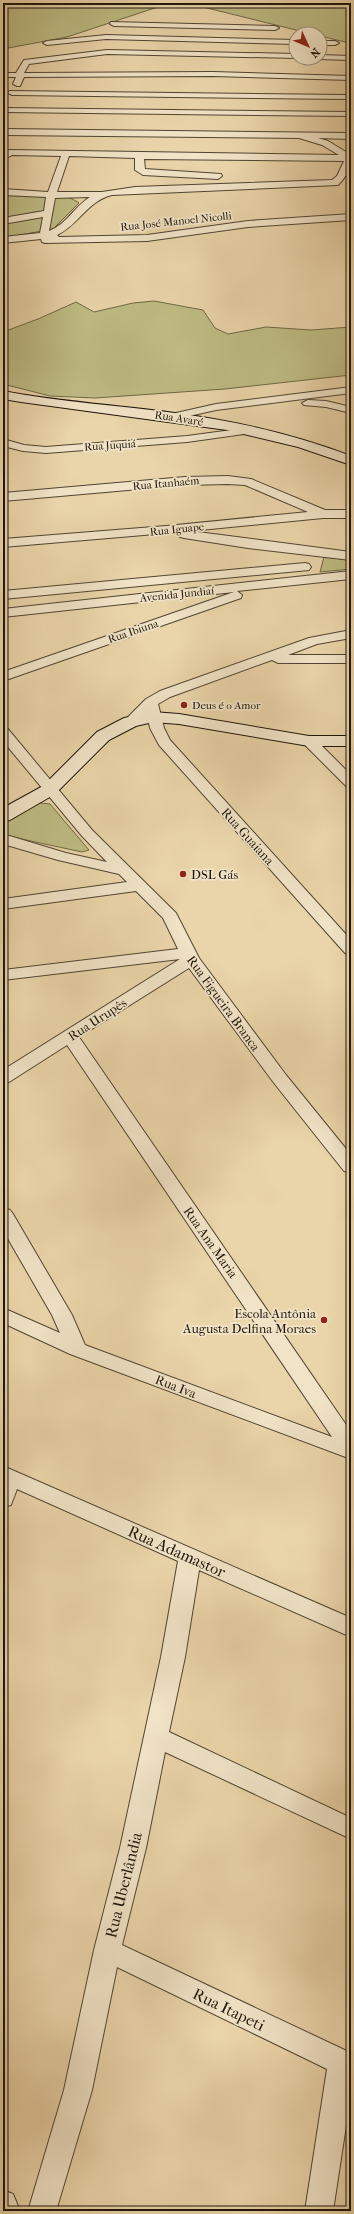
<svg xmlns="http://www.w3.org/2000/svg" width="354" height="2214" font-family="'IM FELL French Canon',serif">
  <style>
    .green { fill: #bebb83; stroke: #6e6846 }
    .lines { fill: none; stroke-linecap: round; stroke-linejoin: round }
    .street-casing { stroke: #504532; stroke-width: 2 }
    .secondary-casing { stroke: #1d150a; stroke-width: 2 }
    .street { fill: #f1e3c7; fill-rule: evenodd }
    .secondary { fill: #f1e3c7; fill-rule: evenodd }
    .poi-dot { fill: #8f2418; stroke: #f1e3c7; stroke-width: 1.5 }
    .labels { text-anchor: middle; stroke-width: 3.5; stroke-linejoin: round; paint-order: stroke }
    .far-street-label { font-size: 11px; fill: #1d150a; stroke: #f1e3c7 }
    .far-poi-label { font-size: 11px; fill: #1d150a; stroke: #f1e3c7; text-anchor: start }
    .street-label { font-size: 13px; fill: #1d150a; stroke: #f1e3c7 }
    .poi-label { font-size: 13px; fill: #1d150a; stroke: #f1e3c7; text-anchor: start }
    .near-street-label { font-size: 16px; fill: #1d150a; stroke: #f1e3c7 }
  </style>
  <rect width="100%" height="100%" fill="#ead4a9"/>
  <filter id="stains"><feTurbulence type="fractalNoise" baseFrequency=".005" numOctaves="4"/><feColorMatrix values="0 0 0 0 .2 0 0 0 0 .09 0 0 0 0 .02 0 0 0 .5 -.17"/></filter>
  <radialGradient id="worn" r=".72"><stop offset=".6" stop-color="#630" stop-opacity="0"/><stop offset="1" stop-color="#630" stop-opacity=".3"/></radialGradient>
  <g class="green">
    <polygon points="3,3 170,3 67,37 3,49"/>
    <polygon points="187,3 351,3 351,47 345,42 320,36 320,34 312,34"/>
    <path d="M3,192C23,193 64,191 79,203L53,229L3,238Z"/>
    <polygon points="154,301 203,310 215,328 228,334 266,327 311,330 351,327 351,375 225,389 95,398 50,396 3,384 3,332 38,319 76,302 94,312 133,303"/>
    <polygon points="324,557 351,560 351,569 320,572"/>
    <polygon points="40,803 50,804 89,850 82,852 3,835 3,820"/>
  </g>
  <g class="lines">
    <g class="street-casing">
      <g id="street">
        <polygon points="111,22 275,26 279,28 275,30 114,26 110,24"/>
        <polygon points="106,35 296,40 296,44 106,39 47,45 43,43 47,41"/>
        <polygon points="320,41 335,41 339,43 335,45 320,45"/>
        <polygon points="107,50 296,54 297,58 107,54 29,64 24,73 213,72 351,76 351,80 213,76 24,77 20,86 17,86 13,84 16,77 3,77 3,73 16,73 24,60"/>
        <polygon points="320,55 351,56 351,60 317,59 320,58"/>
        <polygon points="9,91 346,95 350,97 346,99 12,95 8,93"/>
        <polygon points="3,108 351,112 351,116 3,112"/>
        <path d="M3,129L351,133V139L318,138L328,141L351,155C351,168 347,176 338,185L112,195C87,201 79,225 57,235L59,237L147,235L248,221L351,214V220L248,227L147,241L45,243L42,242L41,239L3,243V237L40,233L43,217L3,224V218L44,211L46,197L3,195V189L48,192L61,156L12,155L3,160V152L9,150L339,155L322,145L299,138L3,135ZM69,156L135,158V170L143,175L218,179L222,176L221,174L145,169L144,159L344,161L337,176L332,180L135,187L102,192H57ZM90,197C74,207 67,224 49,231L55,198Z"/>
        <polygon points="351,387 351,393 216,410 171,420 165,417 167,415 216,404"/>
        <polygon points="308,400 326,401 351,407 351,413 326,407 304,405 302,403"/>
        <polygon points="247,428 251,429 253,431 251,433 187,442 46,453 23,451 3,446 3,439 24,445 46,447 187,436"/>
        <polygon points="228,476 251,479 325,510 351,510 351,518 323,518 190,531 351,552 351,560 248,548 184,538 180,537 179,532 3,547 3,539 166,526 308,512 245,485 228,484 185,485 3,501 3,493 185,477"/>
        <polygon points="305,563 309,564 311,567 309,570 3,599 3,591"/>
        <polygon points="351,571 351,579 237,591 242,595 241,598 3,681 3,672 234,592 3,617 3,609"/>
        <polygon points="351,630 351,638 317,644 288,655 351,655 351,663 278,663 272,660 170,697 158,704 164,728 170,740 351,940 351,955 345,953 159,745 150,728 147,714 135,725 130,726 123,722 146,699 160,691 309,638"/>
        <polygon points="3,728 8,729 92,830 176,913 199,958 286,1075 351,1155 351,1173 344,1171 274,1083 189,968 79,1037 351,1432 351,1459 70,1354 3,1323 3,1308 60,1333 52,1315 3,1230 3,1208 10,1210 13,1214 72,1315 85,1345 332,1437 67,1045 9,1082 3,1083 3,1070 180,959 3,980 3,970 178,949 163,918 136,891 3,909 3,899 127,882 119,874 58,860 3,844 3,834 66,853 107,862 82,836 3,741"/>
        <polygon points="309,737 314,738 351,775 351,787 346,786 304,744 302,741"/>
        <polygon points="3,1466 351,1618 351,1637 199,1570 185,1657 169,1732 351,1818 351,1839 165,1752 146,1848 122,1945 351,2053 351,2093 333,2211 305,2211 327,2069 117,1967 92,2090 56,2211 28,2211 64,2090 94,1950 120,1848 161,1657 178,1561 17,1489 11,1505 3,1507"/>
        <polygon points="3,2190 13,2194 20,2211 3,2211"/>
      </g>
    </g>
    <g class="secondary-casing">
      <g id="secondary">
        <path d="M3,391C60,402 117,405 175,413C235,421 294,434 351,456V465L298,447L227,430L21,402L3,399Z"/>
        <polygon points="153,712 179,714 309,736 351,736 351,746 309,746 179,724 153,722 136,726 109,740 55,794 10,820 3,822 3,808 43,786 97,732 124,718"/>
      </g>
    </g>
    <use href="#street" class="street"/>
    <use href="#secondary" class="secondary"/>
  </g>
  <g class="poi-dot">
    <circle cx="184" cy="705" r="4"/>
    <circle cx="183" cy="874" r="4"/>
    <circle cx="324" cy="1320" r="4"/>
  </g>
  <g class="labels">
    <g class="far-street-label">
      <text transform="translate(176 221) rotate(-6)" y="4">Rua José Manoel Nicolli</text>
      <text transform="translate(179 418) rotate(9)" y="4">Rua Avaré</text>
      <text transform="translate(110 445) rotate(-4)" y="4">Rua Juquiá</text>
      <text transform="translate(166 483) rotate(-5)" y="4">Rua Itanhaém</text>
      <text transform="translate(177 529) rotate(-6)" y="4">Rua Iguape</text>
      <text transform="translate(177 594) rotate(-6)" y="4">Avenida Jundiaí</text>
      <text transform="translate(133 631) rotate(-19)" y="4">Rua Ibiuna</text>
    </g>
    <g class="far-poi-label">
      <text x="192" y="709">Deus é o Amor</text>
    </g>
    <g class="street-label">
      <text transform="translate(248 836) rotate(48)" y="5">Rua Guaiana</text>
      <text transform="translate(224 1003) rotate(54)" y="5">Rua Figueira Branca</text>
      <text transform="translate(97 1019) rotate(-33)" y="5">Rua Urupês</text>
      <text transform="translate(211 1242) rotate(55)" y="5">Rua Ana Maria</text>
      <text transform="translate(176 1386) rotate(21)" y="5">Rua Iva</text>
    </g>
    <g class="poi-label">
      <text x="191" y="879">DSL Gás</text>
      <text x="316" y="1318" text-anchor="end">Escola Antônia<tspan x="316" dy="15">Augusta Delfina Moraes</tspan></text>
    </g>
    <g class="near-street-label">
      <text transform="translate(177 1551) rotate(24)" y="6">Rua Adamastor</text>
      <text transform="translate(123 1885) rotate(-76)" y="6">Rua Uberlândia</text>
      <text transform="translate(229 2009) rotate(26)" y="6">Rua Itapeti</text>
    </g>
  </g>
  <rect width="354" height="2214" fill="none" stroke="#ead4a9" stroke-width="16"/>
  <rect x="4" y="4" width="346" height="2206" fill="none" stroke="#1d150a" stroke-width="2"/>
  <rect x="8" y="8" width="338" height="2198" fill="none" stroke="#1d150a"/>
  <g transform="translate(308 46) rotate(134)"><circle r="19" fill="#f1e3c7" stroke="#9c917b"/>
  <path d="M0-3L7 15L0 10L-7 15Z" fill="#8f2418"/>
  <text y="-6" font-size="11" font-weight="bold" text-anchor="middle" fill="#1d150a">N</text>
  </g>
  <rect width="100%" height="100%" filter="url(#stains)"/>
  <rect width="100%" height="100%" fill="url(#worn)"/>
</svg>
